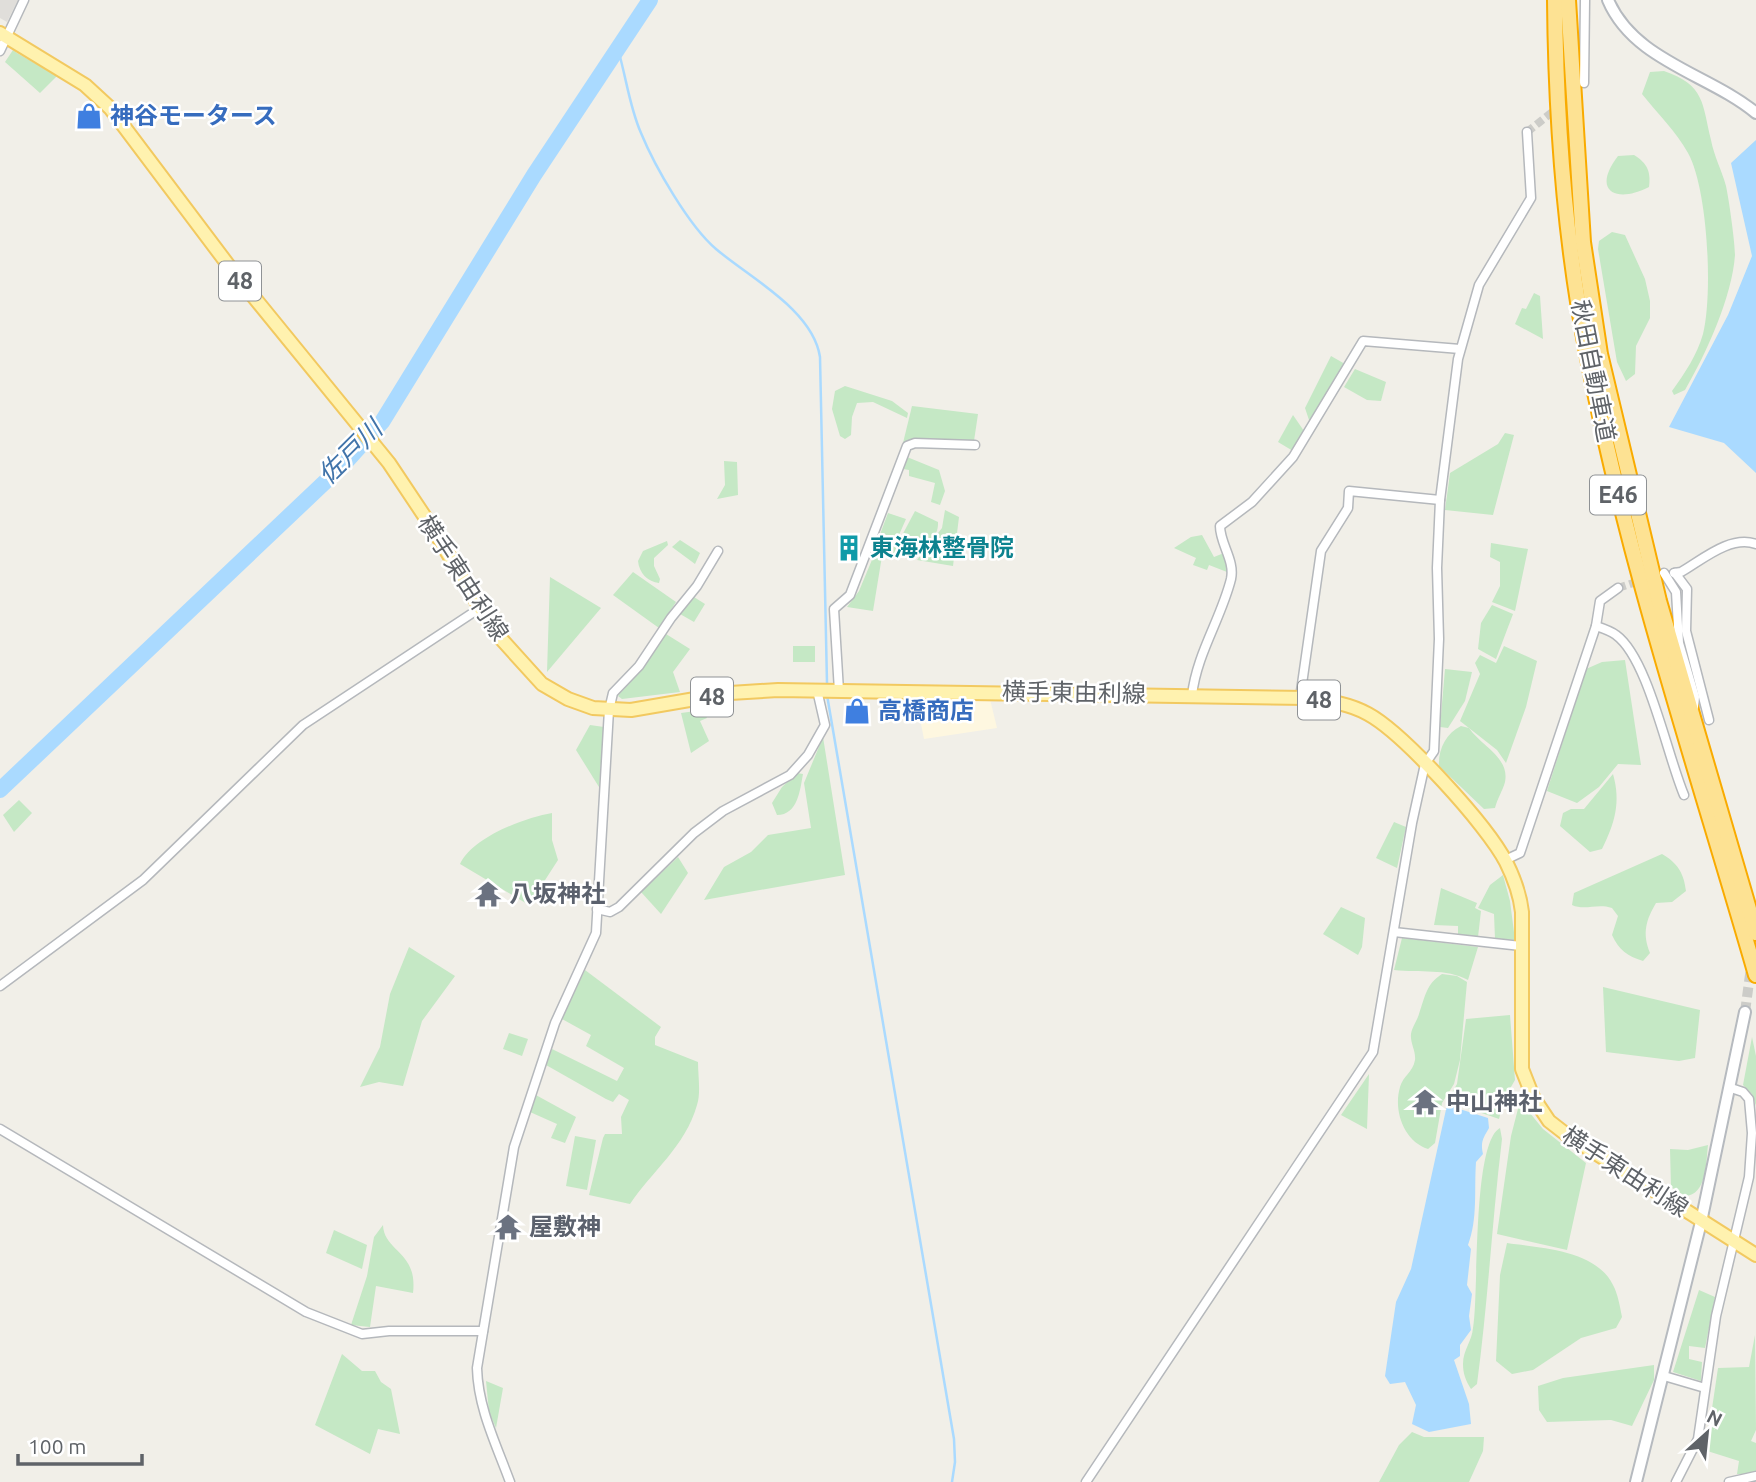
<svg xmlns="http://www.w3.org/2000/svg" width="1756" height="1482" font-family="Ubuntu,'Noto Sans JP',sans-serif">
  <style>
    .commercial { fill: #fef7e0 }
    .industrial { fill: #e0deda }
    .green { fill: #c5e8c5 }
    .water { fill: #aadaff }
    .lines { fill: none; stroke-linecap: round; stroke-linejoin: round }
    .stream { stroke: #aadaff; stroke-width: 2.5 }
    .river { stroke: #aadaff; stroke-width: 16 }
    .street-tunnel { stroke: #ccccc8; stroke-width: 8; stroke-dasharray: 8 4; stroke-linecap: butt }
    .secondary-tunnel { stroke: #ccccc8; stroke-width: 10; stroke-dasharray: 10 5; stroke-linecap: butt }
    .street-casing { stroke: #b5b8bc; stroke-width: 11 }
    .secondary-casing { stroke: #b6babf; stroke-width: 14 }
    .primary-casing { stroke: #f2c960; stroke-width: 16 }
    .highway-casing { stroke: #f9ab00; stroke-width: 18 }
    .street { stroke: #fff; stroke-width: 8 }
    .secondary { stroke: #fff; stroke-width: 10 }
    .primary { stroke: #fff2af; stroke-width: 12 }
    .highway { stroke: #fde293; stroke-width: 14 }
    .labels { text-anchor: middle; stroke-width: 5; stroke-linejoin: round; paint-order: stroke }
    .shield { fill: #fff; stroke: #8f9295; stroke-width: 2 }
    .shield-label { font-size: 23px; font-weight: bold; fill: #5f6368 }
    .shop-label { font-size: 24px; font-weight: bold; fill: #366cbe; stroke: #fff; text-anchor: start }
    .street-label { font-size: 24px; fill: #5f6368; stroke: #fff }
    .culture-label { font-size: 24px; font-weight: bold; fill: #0d838f; stroke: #fff; text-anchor: start }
    .worship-label { font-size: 24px; font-weight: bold; fill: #5b616d; stroke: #fff; text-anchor: start }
    .water-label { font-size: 26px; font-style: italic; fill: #4174aa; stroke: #fff }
  </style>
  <rect width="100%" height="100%" fill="#f1efe8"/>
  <polygon class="commercial" points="916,699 990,699 997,728 924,739"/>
  <polygon class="industrial" points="0,0 18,0 7,22 0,18"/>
  <g class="green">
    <polygon points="13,50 17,53 57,76 40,93 5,62"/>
    <path d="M1664,71C1705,85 1702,103 1711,140C1714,156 1722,171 1726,186C1729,200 1735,242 1735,255C1732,297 1706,354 1685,390L1674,395L1672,391C1685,373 1697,355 1703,334C1713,295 1708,189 1688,153C1676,131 1657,113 1642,94L1650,72Z"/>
    <path d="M1634,155C1647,163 1651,171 1649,187C1616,204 1591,191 1618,156Z"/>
    <polygon points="1612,232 1625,235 1645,279 1650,301 1650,318 1636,346 1635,374 1626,381 1617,362 1598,249 1599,241"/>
    <polygon points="1534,293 1540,296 1543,339 1515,324 1522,308 1526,309"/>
    <polygon points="1331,356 1345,364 1310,423 1305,408"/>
    <polygon points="1355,369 1386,382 1381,401 1367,400 1344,387"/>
    <polygon points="845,386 892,401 908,413 907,418 873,402 857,403 852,417 851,435 845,439 840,436 832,409 835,391"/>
    <polygon points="912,406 978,414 974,441 903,443"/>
    <polygon points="1293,415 1304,431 1293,451 1278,442"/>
    <polygon points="1505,433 1514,435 1493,515 1445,510 1450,473 1498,444"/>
    <polygon points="907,457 939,470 945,491 940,505 931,502 935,483 909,476 909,470 903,469"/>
    <polygon points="724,461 737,462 738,495 717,499 725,485"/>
    <polygon points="945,510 959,517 953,566 917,560 942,528"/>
    <path d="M915,511L938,522C939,537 924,554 909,555L898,543Z"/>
    <polygon points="888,513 906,519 895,544 905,557 873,553"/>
    <polygon points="1202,535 1214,557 1224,553 1227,572 1209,565 1207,570 1193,565 1196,558 1174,548 1191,537"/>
    <polygon points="680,540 700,553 695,564 672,547"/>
    <path d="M667,541L668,545L654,558V566L660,579L659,583C648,582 639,573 638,561L643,551Z"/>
    <polygon points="1491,543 1528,549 1515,611 1492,602 1500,586 1500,562 1490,557"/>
    <polygon points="874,555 882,556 873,611 847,607 859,591"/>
    <polygon points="633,572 676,602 659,628 613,595"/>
    <polygon points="550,577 601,608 547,672"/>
    <polygon points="694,597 705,604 694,622 680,614"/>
    <polygon points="1492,605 1513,614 1496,659 1478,649 1481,623"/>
    <polygon points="666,634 690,649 673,672 680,692 622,699 618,696 621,692 642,670"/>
    <rect x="793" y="646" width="22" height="16"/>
    <polygon points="1504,646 1537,661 1526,707 1506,763 1497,750 1460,721 1480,674 1475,663 1480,655 1496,663"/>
    <polygon points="1625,660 1641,765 1618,764 1599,787 1577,803 1547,791 1586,669 1602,662"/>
    <polygon points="1445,669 1472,672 1465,701 1448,728 1440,727"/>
    <polygon points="703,710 707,718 700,721 709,741 691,753 681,713"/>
    <polygon points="590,725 604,727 599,787 576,750"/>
    <path d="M1461,726L1469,728C1480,745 1510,757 1505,782C1503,790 1497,799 1495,808L1484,809L1439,766C1438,750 1446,733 1461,726Z"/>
    <polygon points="823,737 845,875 704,900 724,867 751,852 768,835 811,828 804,783"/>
    <path d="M797,773L803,774C800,790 798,815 777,815L772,803L782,787Z"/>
    <path d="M1613,774C1621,802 1615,823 1602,849L1590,852L1560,826L1563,813L1571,809H1584Z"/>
    <polygon points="19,800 32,813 14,832 3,815"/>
    <path d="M552,813V840L558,860L529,905L460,864C473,837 524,818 552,813Z"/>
    <polygon points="1394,822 1406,827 1397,868 1376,858"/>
    <path d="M1662,854C1678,863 1684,874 1686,891L1672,902L1656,903C1646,920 1642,933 1650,953L1643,961C1627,956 1619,950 1612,935L1618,916L1612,908C1597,903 1585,911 1572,905L1574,893Z"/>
    <polygon points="678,857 688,873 661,914 641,892"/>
    <polygon points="1503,875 1510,901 1515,940 1495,939 1494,914 1478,908 1490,885"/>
    <polygon points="1441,888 1477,903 1475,908 1481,911 1478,937 1458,935 1458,926 1434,925"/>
    <polygon points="1341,907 1365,918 1362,947 1358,955 1323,934"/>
    <path d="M1402,938L1478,947L1468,980C1446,968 1420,973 1394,970Z"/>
    <polygon points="409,947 455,976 422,1021 403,1086 379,1082 360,1087 380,1047 390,994"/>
    <path d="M585,970L661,1027L655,1037V1045L698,1062C698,1075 701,1093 697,1105C685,1147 652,1171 630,1204L589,1195L603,1138L605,1134H622L621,1117L629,1100L619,1094L613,1102L606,1099L546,1065L552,1049L617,1081L624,1068L586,1046L591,1035L562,1019Z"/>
    <path d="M1442,974L1457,976L1467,982L1460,1060L1454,1084L1442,1103L1435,1143L1428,1149C1404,1141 1393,1111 1400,1087C1403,1076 1413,1072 1415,1060C1416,1051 1410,1043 1411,1034C1412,1027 1417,1021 1419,1014C1425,997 1426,984 1442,974Z"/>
    <polygon points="1603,987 1700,1010 1695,1058 1679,1061 1606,1052"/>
    <polygon points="1510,1015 1515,1080 1504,1099 1499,1119 1447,1101 1457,1084 1466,1019"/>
    <polygon points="509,1033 528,1039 522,1056 503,1049"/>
    <polygon points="1752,1037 1756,1056 1756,1106 1752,1094 1743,1085"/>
    <polygon points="1369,1074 1367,1129 1341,1115"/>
    <polygon points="534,1094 576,1117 565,1143 551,1138 557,1124 530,1112"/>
    <polygon points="1520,1101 1543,1129 1586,1163 1567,1250 1497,1234 1511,1136"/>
    <path d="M1500,1128L1502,1139C1492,1221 1488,1303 1477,1384L1471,1389C1466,1381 1463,1374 1463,1364C1463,1350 1472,1341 1473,1328C1479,1294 1472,1143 1500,1128Z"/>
    <polygon points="575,1136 596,1140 587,1190 566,1186"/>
    <path d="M1708,1145C1706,1162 1707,1195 1685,1196L1671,1187L1670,1149L1688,1150Z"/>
    <path d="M383,1225C384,1252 418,1251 413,1293L376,1286L370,1327L351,1325L367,1276L374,1237Z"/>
    <polygon points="334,1230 367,1245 362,1269 326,1253"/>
    <path d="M1507,1243C1541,1248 1596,1250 1613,1285C1618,1294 1620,1307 1622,1317L1616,1328L1581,1338L1533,1370L1512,1374L1496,1361L1500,1275Z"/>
    <polygon points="1699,1290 1715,1297 1705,1348 1689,1346 1689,1359 1702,1362 1701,1381 1673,1372"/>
    <polygon points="1755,1335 1756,1430 1751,1441 1756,1443 1756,1474 1737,1474 1739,1461 1701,1449 1710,1422 1718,1368 1749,1367"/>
    <polygon points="342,1354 362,1371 375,1371 381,1382 391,1389 400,1434 378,1429 370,1454 315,1425"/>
    <polygon points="1654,1365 1654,1380 1632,1426 1611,1420 1547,1422 1539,1410 1538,1386 1563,1378"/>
    <polygon points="486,1381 503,1388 496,1428 489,1412"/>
    <polygon points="1412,1432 1424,1437 1484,1437 1483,1451 1469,1482 1379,1482 1399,1445"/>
  </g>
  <g class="water">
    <polygon points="1756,140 1756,473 1724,443 1669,427 1728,315 1752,256 1731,163"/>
    <path d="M1447,1105L1488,1118L1489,1128C1484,1137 1480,1141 1483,1154L1476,1162C1474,1190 1478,1219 1468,1245L1471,1249L1467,1285L1472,1294L1469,1316L1471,1330L1460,1345V1356L1454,1360L1469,1404L1471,1424L1429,1432L1412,1424L1416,1405L1405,1382L1390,1384L1385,1376L1396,1302L1411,1269Z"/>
  </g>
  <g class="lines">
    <g class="stream">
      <path d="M617,46C626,75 629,106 641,133C655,167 689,226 716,249C750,278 813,310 820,357L827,683"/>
      <polyline points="827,695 954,1439 955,1462 952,1482"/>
    </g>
    <polyline class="river" points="0,790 345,463 382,422 534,175 650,0"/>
    <g class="street-tunnel">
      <polyline points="1527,132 1574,95"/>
      <polyline points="1618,588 1642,580"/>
    </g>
    <polyline class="secondary-tunnel" points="1745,1012 1756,930"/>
    <g class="street-casing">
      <g id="street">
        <polyline points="0,51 24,0"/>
        <polyline points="1584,83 1585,0"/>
        <polyline points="1664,573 1676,592 1679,643 1695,697 1694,707"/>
        <path d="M1674,573L1681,572C1702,560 1730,535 1756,544"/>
        <polyline points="1675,573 1687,589 1686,631 1709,720"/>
        <path d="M1596,626C1602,628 1611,631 1616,635C1648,658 1667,755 1684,795"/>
        <polyline points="839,691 834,609 850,595 907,446 915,443 975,445"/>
        <path d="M1192,695C1197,653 1221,619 1231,579C1235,560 1220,544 1220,526L1252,502L1293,457L1363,341L1460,349"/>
        <polyline points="1300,698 1321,551 1348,508 1349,491 1440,500"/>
        <polyline points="1505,860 1520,853 1596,626 1600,601 1618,588"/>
        <polyline points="597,909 610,912 619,907 694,833 723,811 790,775 808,755 825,725 817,690"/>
        <polyline points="1394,932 1521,946"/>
        <polyline points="0,986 143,880 303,725 480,608"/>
        <polyline points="0,1129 306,1312 362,1334 389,1331 483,1331"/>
        <polyline points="1664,1376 1705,1388"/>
        <path d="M510,1482C496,1444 478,1408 477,1368L514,1147L555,1023L596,933L609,710L613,693L639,666L671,618L697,586L718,551"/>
        <polyline points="1086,1482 1373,1052 1412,823 1425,764 1434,751 1439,639 1437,568 1440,500 1458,359 1479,285 1531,198 1527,132"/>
        <polyline points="1676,1482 1698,1439 1716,1316 1749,1177 1752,1133 1749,1099 1743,1092 1731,1088"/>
        <polyline points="1729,1482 1756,1476"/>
      </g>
    </g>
    <g class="secondary-casing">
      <g id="secondary">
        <path d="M1608,0C1634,61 1709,74 1756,113"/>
        <polyline points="1636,1482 1701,1222 1745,1012"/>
      </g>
    </g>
    <g class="primary-casing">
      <path id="primary" d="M0,33L85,85L110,108L235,274L389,463L435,532L494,631L542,684L568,699L593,708L631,710L730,693L778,690L1306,698C1328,701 1348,703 1368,714C1403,733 1487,825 1506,862C1514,878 1520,894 1522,912V1069L1533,1097L1549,1121L1567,1135L1756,1255"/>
    </g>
    <g class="highway-casing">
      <g id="highway">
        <path d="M1555,0C1556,117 1565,243 1588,358C1629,568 1697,770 1756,975"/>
        <polyline points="1568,0 1583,242 1600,354 1659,601 1756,933"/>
      </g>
    </g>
    <use href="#street" class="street"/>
    <use href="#secondary" class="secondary"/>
    <use href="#primary" class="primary"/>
    <use href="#highway" class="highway"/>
  </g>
  <defs>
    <g id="shop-bare" transform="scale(2.1)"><path d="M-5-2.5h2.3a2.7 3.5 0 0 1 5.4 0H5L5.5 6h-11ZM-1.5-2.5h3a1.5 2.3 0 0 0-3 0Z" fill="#3f7fe0" stroke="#fff" stroke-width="2.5" paint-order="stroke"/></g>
    <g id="building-bare" transform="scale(2.1)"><path d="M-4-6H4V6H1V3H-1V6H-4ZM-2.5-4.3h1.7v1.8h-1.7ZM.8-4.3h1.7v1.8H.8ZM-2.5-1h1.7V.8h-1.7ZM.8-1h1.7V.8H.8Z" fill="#0f9aa8" stroke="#fff" stroke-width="2.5" paint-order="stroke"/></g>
    <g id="temple-bare" transform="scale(2.1)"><path d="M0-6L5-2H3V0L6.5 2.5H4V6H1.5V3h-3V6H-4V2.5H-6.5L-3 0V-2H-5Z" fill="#6b7280" stroke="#fff" stroke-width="2.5" paint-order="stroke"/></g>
  </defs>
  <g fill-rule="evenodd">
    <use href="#shop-bare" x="89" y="116"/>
    <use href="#building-bare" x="849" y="548"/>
    <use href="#shop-bare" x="857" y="711"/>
    <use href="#temple-bare" x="488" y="894"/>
    <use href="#temple-bare" x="1425" y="1102"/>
    <use href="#temple-bare" x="508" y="1227"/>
  </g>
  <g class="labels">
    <g class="shield">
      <rect x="219" y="261.5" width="42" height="39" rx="5"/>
      <rect x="1590" y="475.5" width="56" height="39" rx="5"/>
      <rect x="691" y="677.5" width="42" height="39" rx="5"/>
      <rect x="1298" y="680.5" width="42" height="39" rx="5"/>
    </g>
    <g class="shield-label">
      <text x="240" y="289">48</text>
      <text x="1618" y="503">E46</text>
      <text x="712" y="705">48</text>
      <text x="1319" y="708">48</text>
    </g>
    <g class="shop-label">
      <text x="110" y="124">神谷モータース</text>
      <text x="878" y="719">高橋商店</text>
    </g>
    <g class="street-label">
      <text transform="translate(1593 371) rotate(79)" y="8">秋田自動車道</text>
      <text transform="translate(463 578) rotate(57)" y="8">横手東由利線</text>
      <text transform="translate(1074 693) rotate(1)" y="8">横手東由利線</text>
      <text transform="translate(1625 1172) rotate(33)" y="8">横手東由利線</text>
    </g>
    <g class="culture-label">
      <text x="870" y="556">東海林整骨院</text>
    </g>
    <g class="worship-label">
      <text x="509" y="902">八坂神社</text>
      <text x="1446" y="1110">中山神社</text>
      <text x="529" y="1235">屋敷神</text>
    </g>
    <g class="water-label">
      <text transform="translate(350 452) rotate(-45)" y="9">佐戸川</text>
    </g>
  </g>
  <g transform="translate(1707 1433) rotate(27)" stroke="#ffffff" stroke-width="5" paint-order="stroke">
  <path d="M0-5L12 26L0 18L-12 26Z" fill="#5f6368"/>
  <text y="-10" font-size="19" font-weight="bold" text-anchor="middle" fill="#5f6368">N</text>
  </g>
  <path d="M18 1454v10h124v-10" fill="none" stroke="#5f6368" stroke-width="3.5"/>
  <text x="28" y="1454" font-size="21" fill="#5f6368" stroke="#ffffff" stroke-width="5" paint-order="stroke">100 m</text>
</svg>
